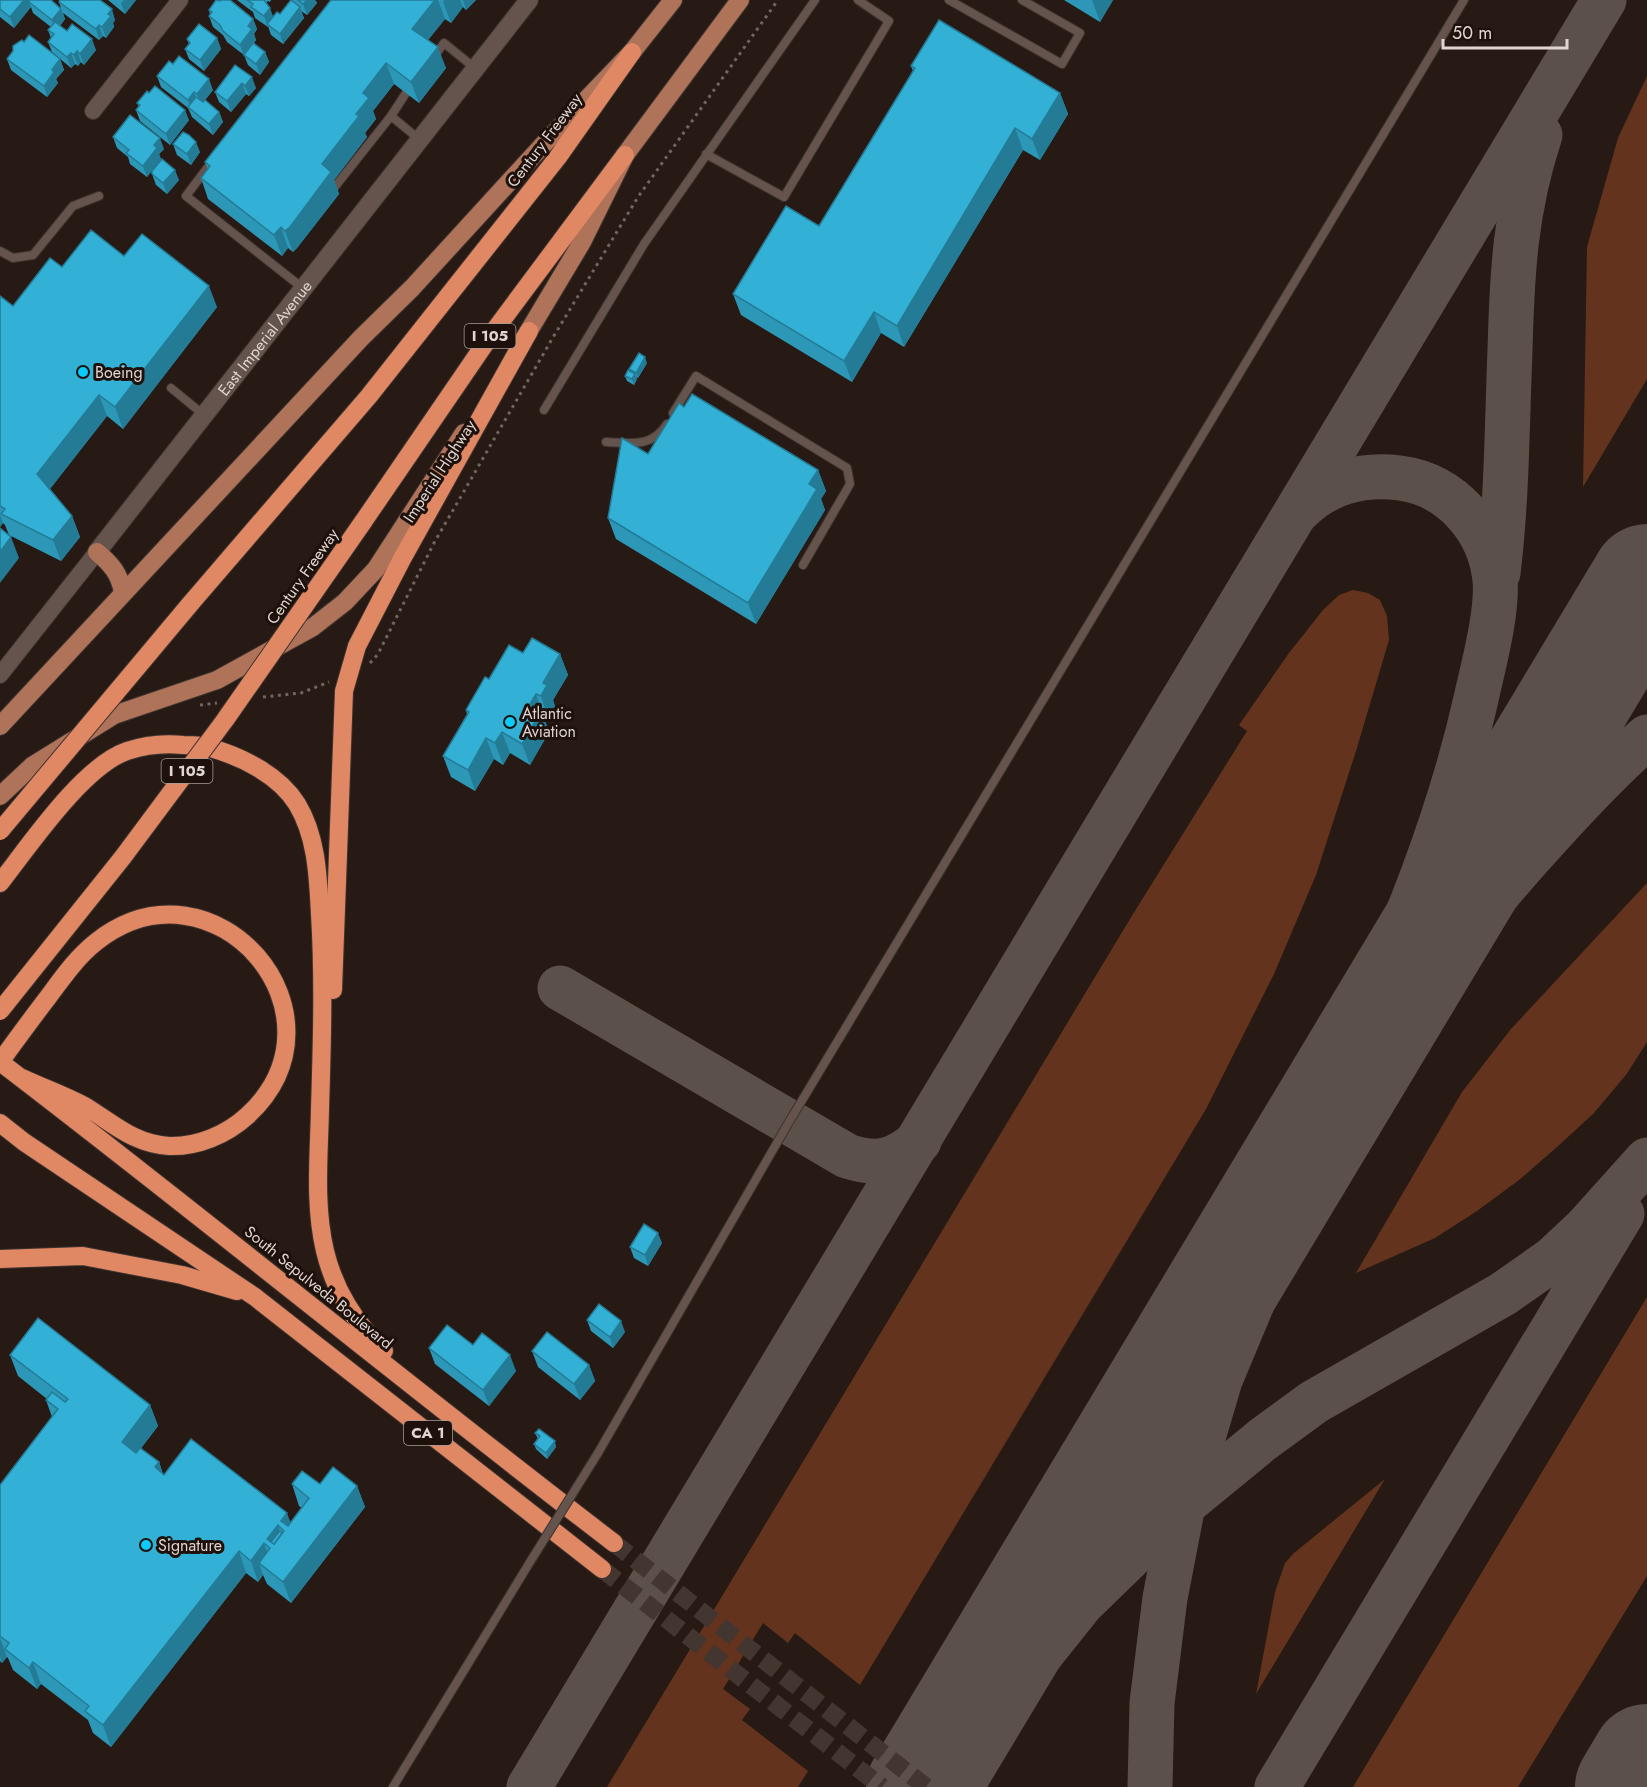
<svg xmlns="http://www.w3.org/2000/svg" width="1647" height="1787" font-family="Jost,sans-serif">
  <style>
    .green { fill: #64331e }
    .lines { fill: none; stroke-linecap: round; stroke-linejoin: round }
    .taxiway { stroke: #5c504a; stroke-width: 45 }
    .runway { stroke: #5c504a; stroke-width: 112 }
    .highway-tunnel { stroke: #433630; stroke-width: 18; stroke-dasharray: 18 9; stroke-linecap: butt }
    .lane-casing { stroke: #3e3330; stroke-width: 10 }
    .street-casing { stroke: #3e3330; stroke-width: 18 }
    .secondary-casing { stroke: #3e3330; stroke-width: 20 }
    .primary-casing { stroke: #3e3330; stroke-width: 20 }
    .highway-casing { stroke: #3e3330; stroke-width: 20 }
    .path { stroke: #70655f; stroke-width: 3; stroke-dasharray: 3 4.5; stroke-linecap: butt }
    .lane { stroke: #65544d; stroke-width: 8 }
    .street { stroke: #65544d; stroke-width: 16 }
    .secondary { stroke: #65544d; stroke-width: 18 }
    .primary { stroke: #af735a; stroke-width: 18 }
    .highway { stroke: #e08763; stroke-width: 18 }
    .lane-bridge-casing { stroke: #3e3330; stroke-width: 10; stroke-linecap: butt }
    .highway-bridge-casing { stroke: #3e3330; stroke-width: 20; stroke-linecap: butt }
    .lane-bridge { stroke: #65544d; stroke-width: 8 }
    .highway-bridge { stroke: #e08763; stroke-width: 18 }
    .wall { fill: #2c97b7 }
    .shaded-wall { fill: #247b95 }
    .building { fill: #33b0d5; stroke: #247b95; stroke-width: 1.5; fill-rule: evenodd }
    .poi-dot { fill: #09cafa; stroke: #1e110b; stroke-width: 2 }
    .labels { text-anchor: middle; stroke-width: 6; stroke-linejoin: round; paint-order: stroke }
    .shield { fill: #1e110b; stroke: #a59a96; stroke-width: 1.5 }
    .shield-label { font-size: 15px; font-weight: bold; fill: #dfd5d1 }
    .street-label { font-size: 16px; fill: #dfd5d1; stroke: #1e110b }
    .poi-label { font-size: 16px; fill: #dfd5d1; stroke: #1e110b; text-anchor: start }
  </style>
  <rect width="100%" height="100%" fill="#271a14"/>
  <g class="green">
    <polygon points="1647,76 1647,379 1583,487 1587,247 1618,138"/>
    <polygon points="1353,590 1368,593 1380,600 1387,616 1389,640 1356,751 1316,875 1274,974 1206,1109 860,1685 795,1633 788,1643 763,1623 723,1689 750,1709 742,1720 808,1771 798,1787 607,1787 1133,914 1247,731 1239,725 1289,653 1323,610 1339,595"/>
    <polygon points="1647,883 1647,1042 1626,1075 1593,1114 1557,1147 1519,1180 1477,1211 1435,1238 1356,1273 1462,1092 1511,1029"/>
    <polygon points="1647,1297 1647,1576 1518,1787 1353,1787"/>
    <polygon points="1385,1479 1256,1694 1275,1592 1285,1563 1294,1553"/>
  </g>
  <g class="lines">
    <g class="taxiway">
      <path d="M1498,573C1507,499 1507,425 1510,350C1512,274 1515,210 1540,135"/>
      <polyline points="1612,638 1647,586"/>
      <path d="M560,988L847,1156C877,1166 895,1162 919,1141"/>
      <path d="M1359,1078C1413,997 1473,920 1538,848C1573,809 1608,771 1647,737"/>
      <path d="M1235,1268C1332,1085 1430,903 1476,699C1483,667 1498,612 1495,580C1490,529 1452,485 1400,478C1362,473 1325,483 1298,511"/>
      <polyline points="529,1787 1604,0"/>
      <polyline points="935,1787 1082,1603 1183,1505 1262,1440 1314,1402 1503,1294 1553,1259 1585,1229 1647,1160"/>
      <polyline points="1150,1787 1152,1703 1165,1598 1183,1505 1220,1380 1281,1234"/>
      <polyline points="1277,1787 1622,1214"/>
    </g>
    <g class="runway">
      <polyline points="922,1787 1647,580"/>
      <polyline points="1631,1787 1647,1760"/>
    </g>
    <g class="highway-tunnel">
      <polyline points="614,1543 926,1787"/>
      <polyline points="602,1569 882,1787"/>
    </g>
    <g class="lane-casing">
      <g id="lane">
        <polyline points="949,0 1062,64 1080,33 1022,0"/>
        <polyline points="433,58 444,43 476,69"/>
        <polyline points="391,116 406,93"/>
        <polyline points="706,154 784,197 889,21 858,0"/>
        <polyline points="214,159 186,196 304,289"/>
        <polyline points="334,188 391,116 420,140"/>
        <polyline points="0,251 13,258 33,255 73,206 99,196"/>
        <polyline points="171,388 204,415"/>
        <polyline points="544,410 644,244 815,0"/>
        <polyline points="673,413 696,376 847,468 850,484 803,565"/>
        <path d="M606,442C630,443 652,448 667,424"/>
        <polyline points="598,1453 789,1122 1464,0"/>
        <polyline points="393,1787 530,1562"/>
      </g>
    </g>
    <g class="street-casing">
      <g id="street">
        <polyline points="93,111 180,0"/>
        <polyline points="0,675 97,552"/>
      </g>
    </g>
    <g class="secondary-casing">
      <g id="secondary">
        <path id="s1" d="M97,552L529,0"/>
      </g>
    </g>
    <g class="primary-casing">
      <g id="primary">
        <polyline points="521,344 582,242 625,155 740,0"/>
        <path d="M97,552C112,565 119,573 123,592"/>
        <polyline points="0,726 361,338 412,288 541,147 632,52 673,0"/>
        <polyline points="0,796 32,766 114,715 217,680 313,627 345,602 376,569 464,433"/>
      </g>
    </g>
    <g class="highway-casing">
      <g id="highway">
        <polyline points="363,522 491,335 625,155"/>
        <polyline points="191,603 369,396 558,157 632,52"/>
        <path d="M0,883C29,846 83,766 127,751C145,745 164,743 183,745C192,745 202,745 211,748C242,757 279,775 297,804C317,837 318,877 320,914C324,979 322,1044 320,1109C319,1156 314,1205 325,1251C335,1292 355,1322 384,1351"/>
        <polyline points="333,990 344,691 357,646 402,559 529,331"/>
        <path d="M22,1078C43,1088 67,1096 88,1108C115,1125 135,1144 169,1146C197,1147 226,1135 247,1116C357,1015 214,849 96,942C77,957 63,977 49,996C32,1018 16,1040 0,1062C207,1220 407,1385 614,1543"/>
        <polyline points="0,1123 24,1142 255,1297 602,1569"/>
        <polyline points="0,1259 83,1256 182,1275 237,1291"/>
      </g>
    </g>
    <g class="path">
      <polyline points="370,663 378,654 434,543 552,339 638,197 778,0"/>
      <polyline points="263,697 301,693 329,682"/>
      <polyline points="200,705 217,703"/>
    </g>
    <use href="#lane" class="lane"/>
    <use href="#street" class="street"/>
    <use href="#secondary" class="secondary"/>
    <use href="#primary" class="primary"/>
    <use href="#highway" class="highway"/>
    <g class="lane-bridge-casing">
      <polyline id="lane-bridge" points="530,1562 598,1453"/>
    </g>
    <g class="highway-bridge-casing">
      <g id="highway-bridge">
        <polyline points="0,831 191,603"/>
        <polyline points="0,1011 123,857 225,720 363,522"/>
      </g>
    </g>
    <use href="#lane-bridge" class="lane-bridge"/>
    <use href="#highway-bridge" class="highway-bridge"/>
  </g>
  <g class="wall">
    <polygon points="0,0 51,0 61,8 59,2 115,20 113,23 114,27 106,38 103,36 99,40 63,13 65,19 60,26 96,50 84,65 81,62 78,66 75,64 71,68 52,52 48,42 51,38 48,30 51,27 33,13 31,7 14,28 0,17"/>
    <polygon points="108,0 136,0 125,14"/>
    <polygon points="237,0 271,0 270,2 268,1 266,3 273,17 280,14 293,1 292,0 315,0 317,3 307,15 301,11 304,18 283,44 271,35 268,26 268,27 255,18 253,12"/>
    <polygon points="331,0 476,0 466,10 463,7 451,23 445,19 428,40 446,68 419,103 394,84 373,111 376,119 365,133 367,137 334,180 339,194 297,248 293,252 288,248 282,256 208,199 201,178 208,169 205,162"/>
    <polygon points="1064,0 1113,0 1100,22"/>
    <polygon points="209,10 253,19 257,29 254,34 256,40 254,43 265,52 269,62 260,75 248,65 244,55 227,42 223,35 213,27 209,16 210,14"/>
    <polygon points="217,38 221,49 204,71 189,59 185,49 189,44 187,39"/>
    <polygon points="7,59 60,59 64,70 56,79 58,83 47,97 11,70"/>
    <polygon points="235,65 256,88 249,96 246,94 231,112 219,102 215,92"/>
    <polygon points="911,66 1060,93 1068,114 1040,160 1023,150 904,347 881,333 852,382 741,315 733,294 819,226 913,71"/>
    <polygon points="157,76 213,90 205,100 219,112 223,122 213,135 192,117 188,108 161,87"/>
    <polygon points="137,103 189,120 170,145 140,121 136,110 139,107"/>
    <polygon points="113,137 164,149 159,154 161,159 147,177 130,164 128,157 117,148"/>
    <polygon points="173,144 200,152 191,165 177,155"/>
    <polygon points="152,174 179,180 167,194 156,185"/>
    <polygon points="124,256 217,307 123,429 107,416 50,489 72,516 80,537 61,561 9,535 5,525 3,523 0,527 0,296 13,306 62,267"/>
    <polygon points="647,363 638,378 636,377 637,379 634,385 627,381 625,376 630,372 629,369"/>
    <polygon points="684,407 818,470 826,491 821,499 825,510 756,624 616,539 608,518 648,454"/>
    <polygon points="523,653 560,654 568,675 553,700 555,706 548,718 544,715 543,716 549,732 530,765 510,753 503,765 494,759 475,791 451,777 443,756 467,714 466,710 489,679"/>
    <polygon points="662,1243 648,1266 634,1258 630,1247"/>
    <polygon points="587,1320 625,1332 613,1348 591,1331"/>
    <polygon points="473,1345 516,1371 489,1406 435,1364 429,1348"/>
    <polygon points="532,1351 589,1365 595,1381 580,1400 538,1367"/>
    <polygon points="10,1355 150,1405 158,1426 141,1448 159,1462 163,1474 291,1522 302,1508 299,1506 292,1484 357,1486 365,1507 291,1603 267,1584 263,1575 258,1582 246,1573 111,1747 93,1733 88,1720 41,1684 37,1689 13,1670 8,1658 7,1657 2,1663 0,1661 0,1485 52,1417 46,1400 47,1399 18,1376"/>
    <polygon points="535,1433 556,1447 547,1459 536,1449 534,1444 538,1439"/>
  </g>
  <g class="shaded-wall">
    <polygon points="24,0 36,0 29,2 31,7 14,28 10,17"/>
    <polygon points="124,0 136,0 125,14 121,3"/>
    <polygon points="307,0 315,0 317,3 307,15 303,4"/>
    <polygon points="435,0 438,0 445,19 420,50 412,29"/>
    <polygon points="444,0 460,0 463,7 451,23 443,2"/>
    <polygon points="463,0 476,0 466,10"/>
    <polygon points="1092,0 1113,0 1100,22"/>
    <polygon points="300,7 304,18 283,44 280,34"/>
    <polygon points="270,8 274,19 267,24 268,27 264,16"/>
    <polygon points="61,9 65,19 56,31 52,20"/>
    <polygon points="112,9 115,20 113,23 114,27 106,38 102,27 108,14"/>
    <polygon points="253,19 257,29 254,34 256,40 244,56 240,45 248,26"/>
    <polygon points="99,25 103,36 99,40 96,29"/>
    <polygon points="217,38 221,49 204,71 200,60"/>
    <polygon points="92,39 96,50 84,65 80,54"/>
    <polygon points="438,47 446,68 419,103 411,82"/>
    <polygon points="77,51 81,62 78,66 74,55"/>
    <polygon points="265,52 269,62 260,75 256,64"/>
    <polygon points="71,53 75,64 71,68 67,57"/>
    <polygon points="60,59 64,70 56,79 58,83 47,97 44,86 52,70"/>
    <polygon points="386,63 394,84 373,111 376,119 365,133 367,137 334,180 339,194 297,248 293,252 285,231 322,164 356,114 363,93"/>
    <polygon points="252,77 256,88 249,96 245,86"/>
    <polygon points="209,79 213,90 201,105 197,94"/>
    <polygon points="242,83 246,94 231,112 227,101"/>
    <polygon points="194,92 197,103 191,111 188,100"/>
    <polygon points="1060,93 1068,114 1040,160 1032,139"/>
    <polygon points="185,110 189,120 170,145 166,134"/>
    <polygon points="219,112 223,122 213,135 209,124"/>
    <polygon points="1015,128 1023,150 904,347 897,326"/>
    <polygon points="160,138 164,149 159,154 161,159 147,177 143,166 154,145"/>
    <polygon points="196,142 200,152 191,165 187,154"/>
    <polygon points="175,170 179,180 167,194 163,183"/>
    <polygon points="281,227 288,248 282,256 274,235"/>
    <polygon points="209,286 217,307 123,429 115,407"/>
    <polygon points="874,312 881,333 852,382 844,361"/>
    <polygon points="645,357 647,363 638,378 636,373"/>
    <polygon points="635,374 637,379 634,385 632,379"/>
    <polygon points="99,395 107,416 45,495 37,474"/>
    <polygon points="818,470 826,491 821,499 825,510 756,624 748,603 809,484"/>
    <polygon points="0,515 3,523 0,527"/>
    <polygon points="72,516 80,537 61,561 53,540"/>
    <polygon points="11,537 19,558 0,583 0,552"/>
    <polygon points="560,654 568,675 553,700 555,706 548,718 541,696 543,683"/>
    <polygon points="536,694 549,732 530,765 522,744 530,704"/>
    <polygon points="502,732 510,753 503,765 495,743"/>
    <polygon points="486,738 494,759 475,791 468,770"/>
    <polygon points="658,1233 662,1243 648,1266 645,1255"/>
    <polygon points="621,1321 625,1332 613,1348 610,1337"/>
    <polygon points="510,1355 516,1371 489,1406 483,1390"/>
    <polygon points="589,1365 595,1381 580,1400 574,1384"/>
    <polygon points="150,1405 158,1426 130,1463 122,1442"/>
    <polygon points="555,1441 556,1447 547,1459 546,1453"/>
    <polygon points="159,1462 166,1483 155,1467"/>
    <polygon points="357,1486 365,1507 291,1603 283,1582"/>
    <polygon points="287,1513 295,1534 281,1521"/>
    <polygon points="278,1525 283,1540 281,1566 267,1539"/>
    <polygon points="264,1543 272,1565 259,1563 263,1575 258,1582 251,1561"/>
    <polygon points="239,1551 246,1573 111,1747 103,1725"/>
    <polygon points="0,1638 7,1657 2,1663 0,1656"/>
    <polygon points="33,1662 41,1684 37,1689 29,1668"/>
  </g>
  <g class="building">
    <polygon points="0,0 24,0 10,17 0,9"/>
    <polygon points="30,0 51,0 61,9 52,20 29,2"/>
    <polygon points="60,0 100,0 112,9 108,14 111,16 102,27 99,25 96,29 59,2"/>
    <polygon points="216,0 220,1 221,0 230,0 253,19 248,26 252,29 240,45 223,31 220,25 209,16 212,12 209,10"/>
    <polygon points="247,0 264,0 270,8 264,16 251,7 253,4"/>
    <polygon points="291,0 300,7 280,34 267,24 277,12 280,14"/>
    <polygon points="298,0 307,0 303,4"/>
    <polygon points="331,0 435,0 412,29 438,47 411,82 386,63 363,93 369,98 356,114 359,116 322,164 331,172 290,227 285,231 281,227 274,235 201,178 210,166 205,162"/>
    <polygon points="939,20 1060,93 1032,139 1015,128 897,326 874,312 844,361 733,294 786,206 819,226 915,68 911,66"/>
    <polygon points="55,22 67,31 72,24 92,39 80,54 77,51 74,55 71,53 67,57 48,42 54,34 48,30"/>
    <polygon points="199,24 217,38 200,60 185,49 190,43 187,39"/>
    <polygon points="29,35 60,59 52,70 54,72 44,86 7,59 13,51 13,46 22,40 24,42"/>
    <polygon points="253,43 265,52 256,64 244,55"/>
    <polygon points="179,56 209,79 197,94 194,92 188,100 157,76 169,61 173,64"/>
    <polygon points="235,65 252,77 245,86 242,83 227,101 215,92"/>
    <polygon points="155,86 185,110 166,134 136,110 140,105 137,103 147,91 149,93"/>
    <polygon points="196,97 203,102 205,100 219,112 209,124 188,107"/>
    <polygon points="130,115 160,138 154,145 157,148 143,166 126,153 129,150 113,137"/>
    <polygon points="183,132 189,135 196,142 187,154 173,144"/>
    <polygon points="162,159 175,170 163,183 152,174 152,171"/>
    <polygon points="91,230 124,256 142,234 209,286 115,407 99,395 37,474 72,516 53,540 1,514 5,509 0,506 0,296 13,306 50,258 62,267"/>
    <polygon points="639,353 645,357 636,373 629,369"/>
    <polygon points="628,370 635,374 632,379 625,376"/>
    <polygon points="692,394 818,470 809,484 817,489 748,603 608,518 622,438 648,454 679,403 684,407"/>
    <polygon points="0,528 11,537 0,552"/>
    <polygon points="532,638 560,654 543,683 547,685 541,696 536,694 530,704 541,711 522,744 502,732 495,743 486,738 468,770 443,756 469,712 466,710 485,677 489,679 509,645 523,653"/>
    <polygon points="644,1224 658,1233 645,1255 630,1247"/>
    <polygon points="599,1304 621,1321 610,1337 587,1320"/>
    <path d="M38,1318L150,1405L122,1442L136,1453L140,1448L159,1462L155,1467L164,1475L191,1439L287,1513L281,1521L288,1526L309,1498L292,1484L302,1471L320,1484L333,1467L357,1486L283,1582L259,1563L270,1548L264,1543L251,1561L239,1551L103,1725L85,1711L89,1706L33,1662L29,1668L5,1649L9,1643L0,1636V1485L58,1409L46,1400L52,1392L65,1402L68,1399L10,1355ZM278,1525L284,1531L274,1544L267,1539Z"/>
    <polygon points="447,1325 473,1345 482,1333 510,1355 483,1390 429,1348"/>
    <polygon points="547,1332 589,1365 574,1384 532,1351"/>
    <polygon points="539,1429 555,1441 546,1453 534,1444 540,1436 535,1433"/>
    <polygon points="280,1531 282,1533 274,1544 271,1542"/>
  </g>
  <g class="poi-dot">
    <circle cx="83" cy="372" r="6"/>
    <circle cx="510" cy="722" r="6"/>
    <circle cx="146" cy="1545" r="6"/>
  </g>
  <g class="labels">
    <g class="shield">
      <rect x="464.5" y="324" width="51" height="24" rx="4.5"/>
      <rect x="161.5" y="759" width="51" height="24" rx="4.5"/>
      <rect x="404" y="1421" width="48" height="24" rx="4.5"/>
    </g>
    <g class="shield-label">
      <text x="490" y="341">I 105</text>
      <text x="187" y="776">I 105</text>
      <text x="428" y="1438">CA 1</text>
    </g>
    <g class="street-label">
      <text transform="translate(544 140) rotate(-53)" y="6">Century Freeway</text>
      <text dy="6" stroke="none"><textPath href="#s1" startOffset="272">East Imperial Avenue</textPath></text>
      <text transform="translate(439 471) rotate(-57)" y="6">Imperial Highway</text>
      <text transform="translate(302 576) rotate(-55)" y="6">Century Freeway</text>
      <text transform="translate(319 1287) rotate(39)" y="6">South Sepulveda Boulevard</text>
    </g>
    <g class="poi-label">
      <text x="95" y="378">Boeing</text>
      <text x="522" y="719">Atlantic<tspan x="522" dy="18">Aviation</tspan></text>
      <text x="158" y="1551">Signature</text>
    </g>
  </g>
  <path d="M1443 39v9h124v-9" fill="none" stroke="#dfd5d1" stroke-width="3"/>
  <text x="1452" y="39" font-size="18" fill="#dfd5d1" stroke="#1e110b" stroke-width="4.5" paint-order="stroke">50 m</text>
</svg>
